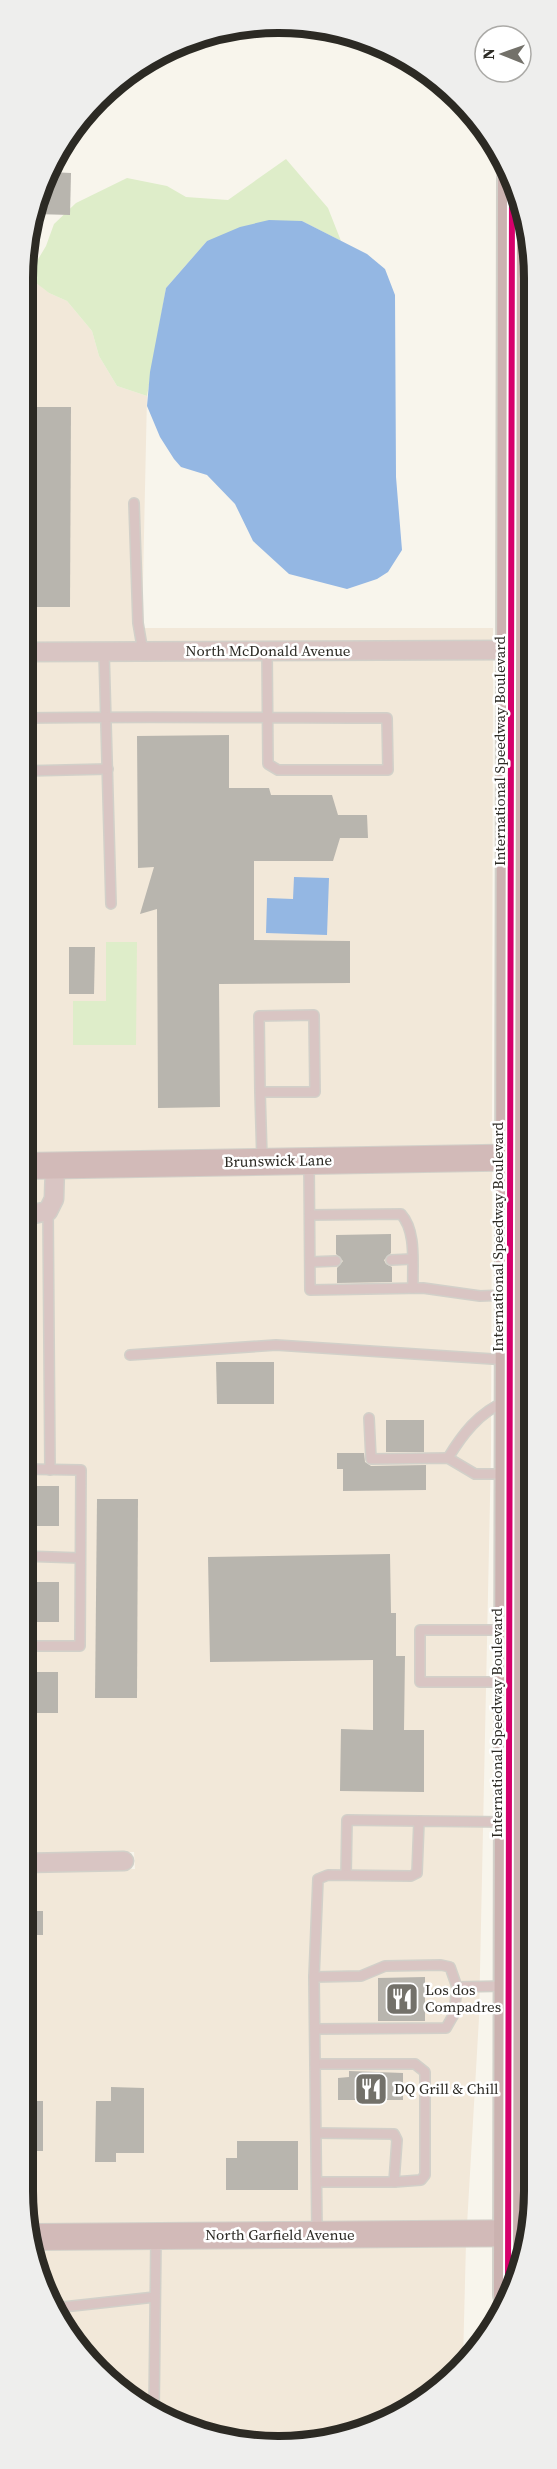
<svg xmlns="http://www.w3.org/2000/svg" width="557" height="2469" font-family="'Source Serif 4',serif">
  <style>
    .commercial { fill: #f2e8d9 }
    .green { fill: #deedc9 }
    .water { fill: #94b7e3 }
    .building { fill: #b8b5ae }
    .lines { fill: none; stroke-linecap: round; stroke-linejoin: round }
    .lane-casing { stroke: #d2d0c9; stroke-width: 12 }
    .street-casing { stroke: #d2d0c9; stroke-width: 21 }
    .secondary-casing { stroke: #d2d0c9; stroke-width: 28 }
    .primary-casing { stroke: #d2d0c9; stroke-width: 32 }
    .lane { stroke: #d9c5c3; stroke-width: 9 }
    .street { stroke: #d9c5c3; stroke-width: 18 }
    .secondary { stroke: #d2bab8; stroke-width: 26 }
    .primary { stroke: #cbb2b0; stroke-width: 28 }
    .cycleway-casing { stroke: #fff; stroke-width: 10 }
    .cycleway { stroke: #d6006c; stroke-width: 6 }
    .labels { text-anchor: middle; stroke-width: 5; stroke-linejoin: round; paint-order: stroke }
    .street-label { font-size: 15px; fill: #2c2a24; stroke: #fff }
    .poi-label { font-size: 15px; fill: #2c2a24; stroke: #fff; text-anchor: start }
    .rim { fill: none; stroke: #2c2a24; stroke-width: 8 }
  </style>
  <rect width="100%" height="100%" fill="#f8f5ec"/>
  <g class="commercial">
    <polygon points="25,280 34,280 49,293 67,301 92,331 99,356 117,386 147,396 142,628 493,628 493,641 24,643"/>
    <polygon points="493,659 492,1149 24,1157 24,661"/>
    <polygon points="492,1167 491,1453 479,2018 467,2225 30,2228 23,2190 23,1871 135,1869 134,1852 23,1854 24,1225 50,1220 57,1215 63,1202 65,1174"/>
    <polygon points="24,1175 44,1175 44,1197 40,1204 24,1207"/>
    <polygon points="466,2243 463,2361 435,2393 345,2438 261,2446 166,2420 86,2360 42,2288 33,2246"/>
  </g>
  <g class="green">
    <polygon points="286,159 328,208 341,241 302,221 207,241 166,288 147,396 117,386 99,356 92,331 67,301 49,293 35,282 31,271 46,246 54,224 76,203 127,178 167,186 186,197 228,200"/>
    <polygon points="106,942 137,942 136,1045 73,1045 73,1001 106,1001"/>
  </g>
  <g class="water">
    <polygon points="269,220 302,221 367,254 385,269 395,295 396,477 402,550 388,572 377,579 347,589 289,574 253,541 235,504 207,475 181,467 174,459 160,437 147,406 150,372 166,288 207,241 240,227"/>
    <polygon points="294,877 329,878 327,935 266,933 267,898 293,899"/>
  </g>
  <g class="building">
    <polygon points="50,172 71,173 70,215 35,214"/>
    <polygon points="26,407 71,407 70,607 24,607"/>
    <polygon points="229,735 229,788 269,788 271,795 332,795 338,815 367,815 368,838 340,838 333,861 254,861 254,940 350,941 350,983 219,984 220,1107 158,1108 157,909 140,914 154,867 138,868 137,736"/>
    <polygon points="69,947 95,947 94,994 69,994"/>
    <polygon points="391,1234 391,1253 384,1260 386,1264 392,1267 392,1282 337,1283 337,1268 343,1261 336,1254 336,1235"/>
    <polygon points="216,1362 274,1362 274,1404 217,1404"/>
    <rect x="386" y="1420" width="38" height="32"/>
    <polygon points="337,1453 364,1453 365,1462 371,1466 426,1465 426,1490 343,1491 343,1469 337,1469"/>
    <rect x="23" y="1486" width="36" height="40"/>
    <polygon points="97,1499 138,1499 137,1698 95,1698"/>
    <polygon points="390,1554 391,1613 396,1613 396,1656 405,1656 404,1730 424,1730 424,1792 340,1791 341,1729 373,1730 373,1660 210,1662 208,1557"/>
    <rect x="23" y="1582" width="36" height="40"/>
    <rect x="23" y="1672" width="35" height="41"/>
    <rect x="23" y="1911" width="20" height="24"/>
    <polygon points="425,1977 425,2021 378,2021 378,1978"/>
    <polygon points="349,2071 403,2073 403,2100 338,2100 338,2078 349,2077"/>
    <polygon points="111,2087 144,2088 144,2153 116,2153 116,2162 95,2162 96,2101 111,2101"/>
    <rect x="23" y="2101" width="20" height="50"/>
    <polygon points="237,2141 298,2141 298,2190 226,2190 226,2158 237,2158"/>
  </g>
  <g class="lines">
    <g class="lane-casing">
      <g id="lane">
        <polyline points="134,503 138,623 143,652"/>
        <polyline points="104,652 111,904"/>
        <path d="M24,718C145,716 266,718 387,718L388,770H278L268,764L267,651"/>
        <polyline points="24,771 108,769"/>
        <polyline points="260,1092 259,1016 314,1015 315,1092 260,1092 262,1159"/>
        <polyline points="309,1163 310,1290 423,1288 480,1296 505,1295"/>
        <polyline points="48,1211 50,1470"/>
        <path d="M310,1215L401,1214C417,1232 412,1264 413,1288"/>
        <polyline points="391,1260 412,1259"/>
        <polyline points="310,1262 336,1261"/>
        <polyline points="130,1355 276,1345 508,1360"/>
        <polyline points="369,1418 371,1459 448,1458 475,1474 507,1474"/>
        <path d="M448,1458C462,1435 479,1412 505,1402"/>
        <polyline points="23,1556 80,1558"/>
        <polyline points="23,1646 80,1646 81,1470 23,1469"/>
        <polyline points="507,1682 420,1682 420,1630 507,1630"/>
        <polyline points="346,1875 347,1820 419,1821"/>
        <polyline points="314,1977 318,1879 328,1875 411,1876 417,1873 419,1821 506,1822"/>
        <polyline points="315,2029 446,2028 454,2014 457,1987"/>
        <polyline points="315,2064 415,2064 425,2072 425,2175 421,2180 394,2182"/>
        <polyline points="316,2133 394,2134 397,2140 394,2182 317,2182"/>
        <polyline points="317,2232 314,1977 361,1976 385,1966 441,1965 450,1967 457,1987 505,1986"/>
        <polyline points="54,2308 155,2297"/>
        <polyline points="154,2411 156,2237"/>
      </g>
    </g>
    <g class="street-casing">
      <g id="street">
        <polyline points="24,652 512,650"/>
        <polyline points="24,1216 48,1211 54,1199 55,1166"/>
        <polyline points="23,1863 124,1861"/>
      </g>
    </g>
    <g class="secondary-casing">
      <g id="secondary">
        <polyline points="24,1166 532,1157"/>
        <polyline points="32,2237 529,2233"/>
      </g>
    </g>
    <g class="primary-casing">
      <polyline id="primary" points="508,2295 512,179"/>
    </g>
    <use href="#lane" class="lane"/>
    <use href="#street" class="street"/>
    <use href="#secondary" class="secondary"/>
    <use href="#primary" class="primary"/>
    <g class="cycleway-casing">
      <polyline id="cycleway" points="508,2295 512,179"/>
    </g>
    <use href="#cycleway" class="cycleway"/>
  </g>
  <defs>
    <g id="restaurant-square" transform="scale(1.725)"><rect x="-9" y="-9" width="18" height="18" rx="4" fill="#73716a" stroke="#fff"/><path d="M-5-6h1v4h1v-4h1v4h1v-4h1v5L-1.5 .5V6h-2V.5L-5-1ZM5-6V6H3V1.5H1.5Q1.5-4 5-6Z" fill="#fff"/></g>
  </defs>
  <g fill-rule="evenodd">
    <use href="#restaurant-square" x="402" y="1999"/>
    <use href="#restaurant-square" x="371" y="2089"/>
  </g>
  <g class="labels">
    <g class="street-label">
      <text x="268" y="656">North McDonald Avenue</text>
      <text transform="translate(500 751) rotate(-90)" y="5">International Speedway Boulevard</text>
      <text transform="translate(278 1161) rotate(-1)" y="5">Brunswick Lane</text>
      <text transform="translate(498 1237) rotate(-90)" y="5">International Speedway Boulevard</text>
      <text transform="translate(497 1723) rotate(-90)" y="5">International Speedway Boulevard</text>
      <text x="280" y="2240">North Garfield Avenue</text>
    </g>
    <g class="poi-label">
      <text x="425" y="1995">Los dos<tspan x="425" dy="17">Compadres</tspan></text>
      <text x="394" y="2094">DQ Grill &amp; Chill</text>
    </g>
  </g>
  <path d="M0 0H557V2469H0ZM278 33H279A245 245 0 0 1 524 278V2191A245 245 0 0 1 279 2436H278A245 245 0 0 1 33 2191V278A245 245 0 0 1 278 33Z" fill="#eeeeed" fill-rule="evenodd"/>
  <path class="rim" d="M278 33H279A245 245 0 0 1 524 278V2191A245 245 0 0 1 279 2436H278A245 245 0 0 1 33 2191V278A245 245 0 0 1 278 33Z"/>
  <g transform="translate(503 54) rotate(271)"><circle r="28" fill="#ffffff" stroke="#abaaa7" stroke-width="1.5"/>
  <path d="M0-4.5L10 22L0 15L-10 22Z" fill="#73716a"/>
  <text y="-9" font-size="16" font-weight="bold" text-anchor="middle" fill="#2c2a24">N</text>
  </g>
</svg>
